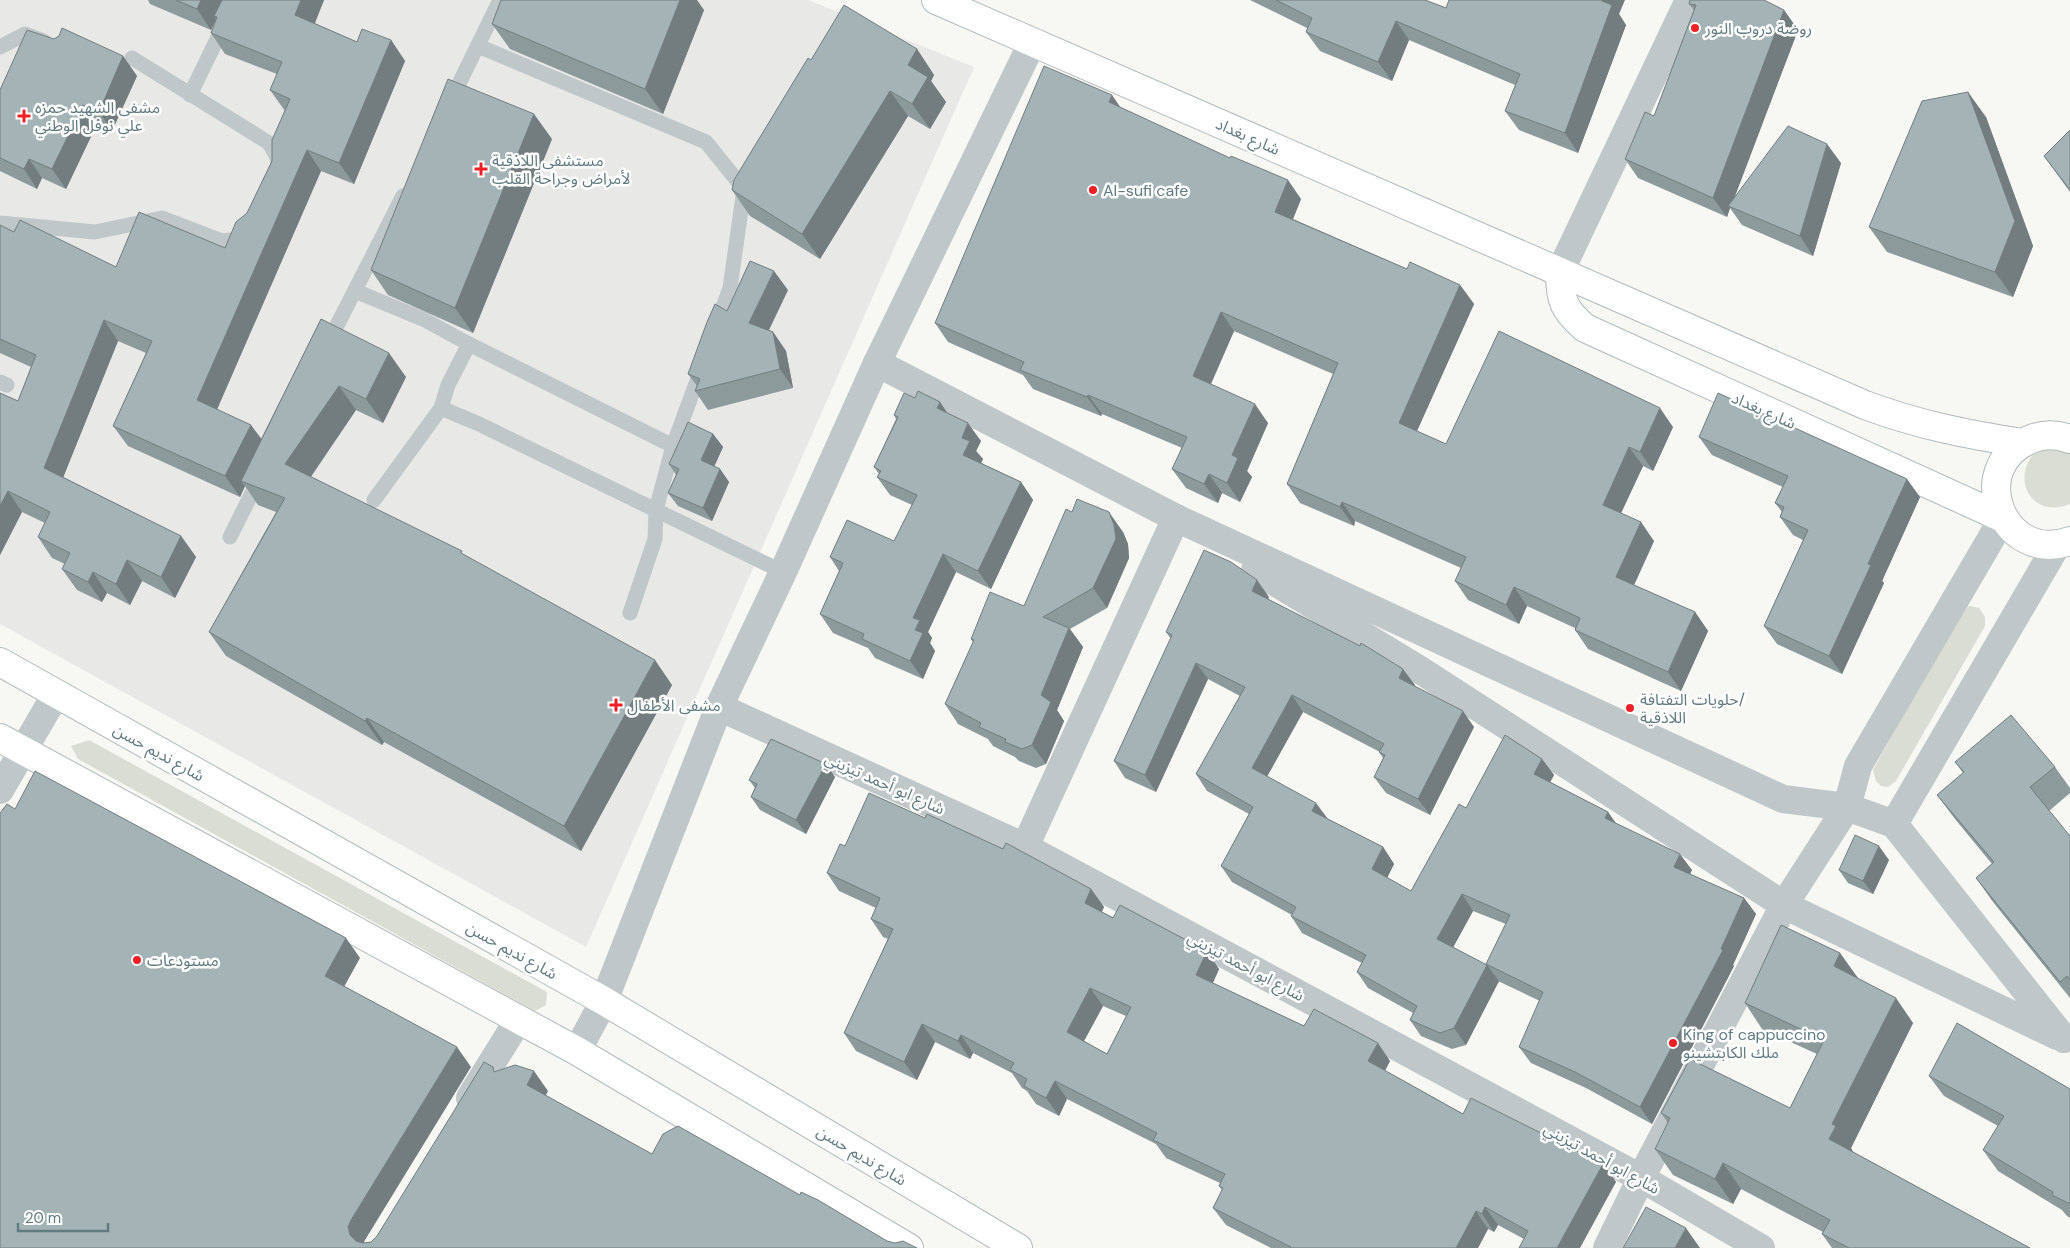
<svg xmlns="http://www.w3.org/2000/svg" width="2070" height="1248" font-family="'DM Sans','Noto Sans Arabic',sans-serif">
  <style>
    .built { fill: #e8e8e7 }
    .green { fill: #d9ddd3 }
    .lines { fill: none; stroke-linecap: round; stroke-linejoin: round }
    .secondary-casing { stroke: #b0babc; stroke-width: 30 }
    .primary-casing { stroke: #b1babc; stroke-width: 30 }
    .lane { stroke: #c0c7c9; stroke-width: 15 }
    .street { stroke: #c0c7c9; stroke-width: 28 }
    .secondary { stroke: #fff; stroke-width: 28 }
    .primary { stroke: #fff; stroke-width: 28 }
    .wall { fill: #8d9a9c; fill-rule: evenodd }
    .shaded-wall { fill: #737d7f }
    .building { fill: #a4b3b5; stroke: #737d7f; fill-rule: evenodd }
    .poi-dot { fill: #ec2025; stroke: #fff; stroke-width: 2 }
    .labels { text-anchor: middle; stroke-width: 5; stroke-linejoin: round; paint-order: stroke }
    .poi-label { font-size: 16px; fill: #617b81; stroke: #fff; text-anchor: start }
    .street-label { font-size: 16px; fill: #617b81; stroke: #fff }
  </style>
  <rect width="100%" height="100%" fill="#f7f7f4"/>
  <polygon class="built" points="0,0 808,0 974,67 586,947 0,624"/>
  <g class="green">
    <path d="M2043,446L2070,448V504C2029,521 2006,471 2043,446Z"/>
    <polygon points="1970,606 1979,608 1985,617 1985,626 1896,781 1888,787 1881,786 1876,781 1873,770 1962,609"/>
    <polygon points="89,740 547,992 546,1005 535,1011 78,759 71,746"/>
  </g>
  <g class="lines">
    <g class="secondary-casing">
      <g id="secondary">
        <path d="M936,0L1865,405C1919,425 1965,434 2022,443"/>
        <path d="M1560,272C1560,301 1564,310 1585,328L2003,518"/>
        <path d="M2070,439C2056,434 2042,434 2029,440C1965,468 2003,565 2070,541"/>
      </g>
    </g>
    <g class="primary-casing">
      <g id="primary">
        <polyline points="0,662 604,1001 1018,1248"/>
        <polyline points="0,738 577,1051 909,1248"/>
      </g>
    </g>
    <g class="lane">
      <polyline points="478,46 706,142 744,189 730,288 716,326"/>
      <polyline points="0,47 25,34 44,41"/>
      <polyline points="132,58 269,143 277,157 278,167"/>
      <polyline points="190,95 236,0"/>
      <polyline points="450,102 500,0"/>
      <polyline points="0,223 95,232 162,218 222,241 239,239 246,235"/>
      <polyline points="355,291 423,319 469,344 448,385 441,408 479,424 783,572"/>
      <polyline points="469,344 673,446"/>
      <polyline points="327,345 403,196"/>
      <polyline points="0,382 7,385"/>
      <polyline points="374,500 441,408"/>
      <polyline points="230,537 260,477"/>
      <polyline points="630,613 655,539 656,510 673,446 702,367"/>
    </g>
    <g class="street">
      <polyline points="1560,272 1689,0"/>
      <polyline points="877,363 1176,518 1783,799 1847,807 1894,824 2064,1039"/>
      <polyline points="1255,570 1417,668 1784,905 2057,1036"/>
      <polyline points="719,707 1025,847 1641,1178 1761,1248"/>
      <polyline points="0,790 56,694"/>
      <polyline points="1894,824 2057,545"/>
      <polyline points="1025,847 1176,518"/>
      <polyline points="577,1051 604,1001 719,707 783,572 877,363 1033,41"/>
      <polyline points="470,1098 519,1019"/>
      <polyline points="1607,1248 1641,1178 1784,905 1847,807 1858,766 2003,518"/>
    </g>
    <use href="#secondary" class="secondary"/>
    <use href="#primary" class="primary"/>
  </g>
  <g class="wall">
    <polygon points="148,0 324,0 314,23 357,42 391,40 405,61 354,184 321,171 217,409 261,439 321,319 406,377 383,423 356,410 311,477 466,556 672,685 581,851 384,742 382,745 226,656 209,632 276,512 258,505 245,486 240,497 128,446 113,426 146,353 118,341 63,477 181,536 196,557 175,598 142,581 130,605 107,593 102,602 77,590 62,569 65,564 52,558 38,537 45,523 22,512 0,555 0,393 18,401 31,367 0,353 0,225 14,232 116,267 225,248 247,213 272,161 285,111 270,90 277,74 225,54 211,33 216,19 211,30 150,4"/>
    <polygon points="1250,0 1425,0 1446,8 1619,14 1626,25 1578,153 1519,130 1505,111 1515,85 1409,40 1392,81 1320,51 1306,32 1307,28"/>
    <polygon points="1689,4 1784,10 1798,30 1734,197 1841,163 1813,256 1742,225 1730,208 1727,217 1638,178 1625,159 1654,116 1694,10"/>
    <polygon points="704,10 663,114 510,49 492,24"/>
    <polygon points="54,39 123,56 137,76 112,131 97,124 66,189 42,178 37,189 0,171 0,90"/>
    <polygon points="917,49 934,75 931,81 946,102 930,129 908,116 820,259 750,216 732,190 811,60"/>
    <polygon points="1121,108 1301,199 1293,219 1407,269 1460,285 1474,304 1417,431 1446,444 1673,427 1653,471 1643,466 1621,513 1654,541 1634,585 1695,612 1708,631 1681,691 1588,649 1575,630 1575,628 1527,606 1519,624 1468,600 1455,581 1461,568 1355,521 1354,526 1300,503 1287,484 1333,374 1234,331 1211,384 1268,423 1247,471 1252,477 1240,502 1222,493 1218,503 1186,488 1172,469 1182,448 1102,414 1101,416 1033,389 1023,375 948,342 935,323"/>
    <polygon points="1986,117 2033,246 2013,297 1887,252 1869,227"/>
    <polygon points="2070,130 2070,192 2044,156"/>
    <polygon points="552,139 473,333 388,295 371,270"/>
    <polygon points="788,290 769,330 773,332 786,351 793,388 708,410 695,391 697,386 688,374 727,311"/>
    <polygon points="915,398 940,402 947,413 981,441 976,451 983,459 981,463 1021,482 1033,500 991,589 956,572 928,632 932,638 930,643 935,651 923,679 875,658 868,648 833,633 820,614 839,571 830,557 894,541 912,505 890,495 877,477 879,474 874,467 896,419 894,415"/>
    <polygon points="713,434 723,447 714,466 720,469 729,482 712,521 678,506 668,493 676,475 669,464"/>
    <polygon points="1699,437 1920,497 1882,581 1884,583 1842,674 1777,644 1764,626 1803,540 1793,535 1780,517 1782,512 1775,503 1783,487 1712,455"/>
    <polygon points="1072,512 1123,532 1128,544 1129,558 1107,608 1070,629 1083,647 1057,710 1064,721 1046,764 1036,768 1019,761 1015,757 993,746 988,739 958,724 945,704 973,642 971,639 1024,606"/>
    <path d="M1269,597L1268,599L1415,685L1414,686L1474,727L1430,815L1386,793L1374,777L1383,758L1379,752H1380L1303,712L1267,776L1328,819L1383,847L1394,864L1387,878L1411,891L1466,808L1542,759L1554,775L1550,782L1608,812L1616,824L1692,870L1690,874L1744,898L1756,914L1733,965L1734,966L1652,1124L1586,1088L1531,1063L1519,1047L1540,1001L1498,981H1499L1466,1045L1452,1049L1421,1036L1410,1020L1413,1013L1368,988L1357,972L1362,963L1302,933L1291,916L1292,915L1232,882L1221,866L1249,814L1207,791L1196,774L1240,696L1208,679L1156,792L1125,778L1114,761L1171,639L1166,632ZM1473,911L1506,924L1486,965L1453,947Z"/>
    <polygon points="1955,762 2055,767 2070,788 2070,793 2049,811 2070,836 2070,998 1993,902 1976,878 1992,864 1955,819 1937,795 1963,773"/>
    <polygon points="835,777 806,834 760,810 751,797 755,788 749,780"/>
    <path d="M925,818L1091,889L1104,907L1102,912L1219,969L1213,983L1304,1026L1390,1061L1385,1071L1463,1114L1603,1164L1616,1182L1524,1239L1498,1225L1494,1232L1488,1229L1478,1248H1271L1226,1225L1213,1208L1222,1190L1219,1186L1220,1183L1166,1158L1156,1144L1067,1099L1059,1116L1036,1104L1027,1091L1022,1088L1012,1073L973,1053L970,1059L935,1042L917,1080L856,1051L844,1033L888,939L883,937L871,919L876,908L839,891L827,873L845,846ZM1103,1006L1126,1016L1107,1054L1084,1041Z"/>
    <polygon points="1889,860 1873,894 1848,883 1839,870"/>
    <polygon points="1840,953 1858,979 1913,1023 1851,1148 1853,1152 2030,1248 1832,1248 1822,1234 1823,1232 1741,1189 1733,1204 1673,1175 1655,1149 1668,1123 1661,1113 1790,1108 1817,1054 1762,1029 1745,1003"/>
    <polygon points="1929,1076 2070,1089 2070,1218 2067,1216 2062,1210 1998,1171 1983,1150 1998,1126 1944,1096"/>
  </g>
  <g class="shaded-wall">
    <polygon points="201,0 226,0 214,16 216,19 211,30 197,9"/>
    <polygon points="301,0 324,0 310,36 295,15"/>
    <polygon points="680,0 697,0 704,10 663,114 645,89"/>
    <polygon points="1602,0 1625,0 1619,14 1626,25 1578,153 1565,133"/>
    <polygon points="1784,10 1798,30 1731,207 1728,206 1730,208 1727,217 1713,198"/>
    <polygon points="1396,21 1409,40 1392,81 1378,62"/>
    <polygon points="391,40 405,61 354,184 339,163"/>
    <polygon points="917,49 934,75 931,81 946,102 930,129 912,104 908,65"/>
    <polygon points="123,56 137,76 112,131 99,112"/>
    <polygon points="890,91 908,116 820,259 802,234"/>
    <polygon points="1968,92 1986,117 2033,246 2013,297 1995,272"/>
    <polygon points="1112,95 1125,114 1109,102"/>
    <polygon points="83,105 97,124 66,189 52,169"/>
    <polygon points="534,114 552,139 473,333 455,308"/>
    <polygon points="1827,144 1841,163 1813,256 1800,236"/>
    <polygon points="307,150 321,171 212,421 197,400"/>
    <polygon points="29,159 42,178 37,189 24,169"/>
    <polygon points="1288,180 1301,199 1288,231 1275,212"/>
    <polygon points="774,271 788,290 763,342 749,323"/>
    <polygon points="1460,285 1474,304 1412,442 1399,423"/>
    <polygon points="1221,312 1234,331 1206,395 1193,376"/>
    <polygon points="104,320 118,341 59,488 44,468"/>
    <polygon points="773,332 786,351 793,388 780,369"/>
    <polygon points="389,353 406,377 383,423 366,399"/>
    <polygon points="339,386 356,410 302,489 285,464"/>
    <polygon points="1088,395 1102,414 1101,416 1087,397"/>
    <polygon points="940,402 952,420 937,408"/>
    <polygon points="1255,404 1268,423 1247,471 1252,477 1240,502 1227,483 1232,455"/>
    <polygon points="1660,408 1673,427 1653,471 1640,452"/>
    <polygon points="968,423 981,441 976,451 983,459 976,473 963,455 962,438"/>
    <polygon points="251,425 266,445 241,481 245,486 240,497 225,476"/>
    <polygon points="713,434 723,447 711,474 701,460"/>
    <polygon points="1629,447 1643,466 1616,524 1603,505"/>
    <polygon points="720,469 729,482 712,521 703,508"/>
    <polygon points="1209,474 1222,493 1218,503 1204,484"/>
    <polygon points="1907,479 1920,497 1882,581 1884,583 1842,674 1829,656 1868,564"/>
    <polygon points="1021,482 1033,500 991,589 978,571"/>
    <polygon points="8,491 22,512 0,555 0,506"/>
    <polygon points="1342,502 1355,521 1354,526 1340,507"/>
    <polygon points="1109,512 1123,532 1128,544 1129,558 1107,608 1093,588"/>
    <polygon points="1641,522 1654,541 1629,596 1616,577"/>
    <polygon points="181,536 196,557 175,598 161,577"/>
    <polygon points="943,554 956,572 928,632 932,638 930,643 935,651 923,679 910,661 915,630 913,618"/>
    <polygon points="127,560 142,581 130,605 116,584"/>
    <polygon points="93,572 107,593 102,602 88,582"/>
    <polygon points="1257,580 1269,597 1264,607 1252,591"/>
    <polygon points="1514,587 1527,606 1519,624 1506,605"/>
    <polygon points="1695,612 1708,631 1681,691 1668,672"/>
    <polygon points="1069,628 1083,647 1057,710 1064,721 1046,764 1032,745 1041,695"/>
    <polygon points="655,660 672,685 581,851 564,826"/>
    <polygon points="1196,663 1208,679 1156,792 1145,775"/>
    <polygon points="1403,669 1415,685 1410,695 1399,678"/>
    <polygon points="1292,695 1303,712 1263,784 1252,768"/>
    <polygon points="1463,711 1474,727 1430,815 1418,799"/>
    <polygon points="367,718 384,742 382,745 365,721"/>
    <polygon points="1542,759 1554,775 1546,790 1534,774"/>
    <polygon points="826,764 835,777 806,834 796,820"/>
    <polygon points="1316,803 1328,819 1312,811"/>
    <polygon points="1608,812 1620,829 1605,818"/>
    <polygon points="1879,846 1889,860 1873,894 1863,881"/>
    <polygon points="1383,847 1394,864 1383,886 1372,869"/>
    <polygon points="1680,854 1692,870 1686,883 1674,867"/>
    <polygon points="1091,889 1104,907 1097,921 1085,903"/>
    <polygon points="1462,894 1473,911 1449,955 1437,939"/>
    <polygon points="1744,898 1756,914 1733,965 1734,966 1652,1124 1640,1107 1721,949"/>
    <polygon points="346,938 360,958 339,996 325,976"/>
    <polygon points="1207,951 1219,969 1208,993 1196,975"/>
    <polygon points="1840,953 1858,978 1852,992 1834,966"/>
    <polygon points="1487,965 1499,981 1466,1045 1454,1028"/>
    <polygon points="1090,988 1103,1006 1079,1050 1067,1032"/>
    <polygon points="1896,998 1913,1023 1851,1148 1853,1152 1847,1165 1829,1139 1832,1124"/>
    <polygon points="922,1024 935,1042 917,1080 904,1062"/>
    <polygon points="961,1035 973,1053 970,1059 958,1041"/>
    <polygon points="1378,1043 1390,1061 1380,1079 1368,1061"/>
    <polygon points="457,1047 471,1067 365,1240 362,1247 350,1235 348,1227 351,1220"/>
    <polygon points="534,1071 548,1091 541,1105 527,1085"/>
    <polygon points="1055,1081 1067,1099 1059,1116 1046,1098"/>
    <polygon points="1723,1163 1741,1189 1733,1204 1715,1179"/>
    <polygon points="1603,1164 1616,1182 1580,1248 1557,1248"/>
    <polygon points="1485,1207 1498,1225 1494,1232 1482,1214"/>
    <polygon points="1476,1211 1488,1229 1478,1248 1456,1248"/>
    <polygon points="1686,1228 1700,1248 1675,1248"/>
  </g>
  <g class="building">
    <polygon points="176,0 201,0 197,9"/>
    <polygon points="222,0 301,0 295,15 357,42 362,29 391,40 339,163 307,150 197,400 251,425 225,476 113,426 152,341 104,320 44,468 181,536 161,577 127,560 116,584 93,572 88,582 62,569 70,553 38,537 50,512 8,491 0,506 0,393 18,401 36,355 0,339 0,225 14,232 20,220 116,267 139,212 225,248 236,222 247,213 272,161 272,140 290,99 270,90 282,62 211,33 217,17 214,16"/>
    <polygon points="501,0 680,0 645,89 492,24"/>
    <polygon points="1276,0 1425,0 1446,8 1449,0 1602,0 1602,1 1612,5 1565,133 1505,111 1520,74 1396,21 1378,62 1306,32 1312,18"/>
    <polygon points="1690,0 1764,0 1784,10 1713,198 1625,159 1645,112 1654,116 1696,5 1689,4"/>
    <polygon points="844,5 917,49 908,65 928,77 912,104 890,91 802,234 732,190 734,180 808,58 811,60"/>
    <polygon points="62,28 123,56 99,112 83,105 52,169 29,159 24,169 0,158 0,90 27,30 54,39 59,36"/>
    <polygon points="1044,66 1112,95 1109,102 1230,158 1231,156 1288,180 1275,212 1407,269 1410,262 1460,285 1399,423 1446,444 1499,331 1660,408 1640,452 1629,447 1603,505 1641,522 1616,577 1695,612 1668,672 1575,630 1580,618 1514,587 1506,605 1455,581 1466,557 1342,502 1340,507 1287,484 1338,363 1221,312 1193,376 1255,404 1232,455 1238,458 1227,483 1209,474 1204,484 1172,469 1187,437 1088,395 1087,397 1020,370 1024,362 935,323"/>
    <polygon points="448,79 534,114 455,308 371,270"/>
    <polygon points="1968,92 2015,221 1995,272 1869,227 1922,101"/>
    <polygon points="1788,126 1827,144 1800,236 1728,206"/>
    <polygon points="2070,130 2070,190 2044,156"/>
    <polygon points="750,261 774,271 749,323 773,332 780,369 695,391 700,379 688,374 707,322 715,304 727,311"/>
    <polygon points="321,319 389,353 366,399 339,386 285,464 462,551 461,553 655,660 564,826 367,718 365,721 209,632 285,498 241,481"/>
    <polygon points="918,391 940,402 937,408 968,423 962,438 970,441 963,455 1021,482 978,571 943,554 913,618 920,620 915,630 923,633 910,661 862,639 864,634 820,614 843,563 830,557 847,520 894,541 917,495 877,477 881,471 874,467 898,417 894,415 904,393 915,398"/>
    <polygon points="1718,393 1907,479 1868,564 1871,565 1829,656 1764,626 1808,530 1780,517 1784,507 1775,503 1788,476 1699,437"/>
    <polygon points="688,422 713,434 701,460 720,469 703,508 668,493 679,469 669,464"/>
    <polygon points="1077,499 1109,512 1114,525 1116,539 1093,588 1043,617 1069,628 1041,695 1051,702 1032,745 1022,749 1005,742 1006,739 979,727 981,723 945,704 974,640 971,639 990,592 1024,606 1066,509 1072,512"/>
    <polygon points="1204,550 1231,562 1257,580 1252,591 1360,646 1361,643 1403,669 1399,678 1463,711 1418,799 1374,777 1385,755 1379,752 1384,744 1292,695 1252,768 1316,803 1312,811 1383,847 1372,869 1411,891 1459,804 1466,808 1505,735 1542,759 1534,774 1608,812 1605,818 1680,854 1674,867 1744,898 1721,949 1723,950 1640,1107 1575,1072 1519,1047 1543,992 1486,964 1510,915 1462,894 1437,939 1487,965 1454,1028 1440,1033 1410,1020 1417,1006 1357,972 1366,955 1291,916 1296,907 1221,866 1253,807 1196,774 1245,687 1196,663 1145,775 1114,761 1172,635 1166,632"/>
    <polygon points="2011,715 2055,767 2030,787 2070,836 2070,980 2067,976 2060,982 1976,878 1994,862 1937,795 1964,772 1955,762"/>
    <polygon points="771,739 826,764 796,820 751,797 757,784 749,780"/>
    <polygon points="35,771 346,938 325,976 457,1047 351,1220 348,1227 350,1235 356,1241 363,1243 371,1242 377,1236 484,1062 493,1067 494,1072 515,1065 534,1071 527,1085 652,1154 663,1134 678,1126 800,1195 801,1192 818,1200 887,1241 895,1243 903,1241 917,1248 0,1248 0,813 7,804 15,809"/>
    <path d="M869,793L925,818L927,814L1003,849L1006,843L1091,889L1085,903L1113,918L1120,905L1207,951L1196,975L1304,1026L1314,1009L1378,1043L1368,1061L1463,1114L1471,1098L1603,1164L1557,1248H1519L1528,1231L1485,1207L1482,1214L1476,1211L1456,1248H1290L1291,1247L1213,1208L1223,1188L1219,1186L1225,1174L1153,1140L1157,1133L1055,1081L1046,1098L1024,1086L1027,1079L1010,1070L1014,1063L961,1035L958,1041L922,1024L904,1062L844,1033L893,929L871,919L880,898L827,873L840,844L845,846ZM1090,988L1131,1007L1107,1054L1067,1032Z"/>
    <polygon points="1855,835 1879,846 1863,881 1839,870"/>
    <polygon points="1781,925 1840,953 1834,966 1896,998 1832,1124 1836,1126 1829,1139 2030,1248 1849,1248 1822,1234 1830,1220 1723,1163 1715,1179 1655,1149 1670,1118 1661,1113 1690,1059 1790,1108 1824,1040 1745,1003"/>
    <polygon points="1957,1023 2070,1089 2070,1204 2052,1195 2053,1192 1983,1150 2004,1116 1929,1076"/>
    <polygon points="1646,1207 1686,1228 1675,1248 1623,1248"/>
  </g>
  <g class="poi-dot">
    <circle cx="1695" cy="28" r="5"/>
    <path d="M21.5 108.5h5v5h5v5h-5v5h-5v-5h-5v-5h5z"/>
    <path d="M478.5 161.5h5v5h5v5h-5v5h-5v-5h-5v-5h5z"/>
    <circle cx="1093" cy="190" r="5"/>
    <path d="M613.5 697.5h5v5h5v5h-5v5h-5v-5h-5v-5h5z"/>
    <circle cx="1630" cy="708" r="5"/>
    <circle cx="137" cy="960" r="5"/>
    <circle cx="1673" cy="1043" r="5"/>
  </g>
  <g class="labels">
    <g class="poi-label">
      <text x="1705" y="34">روضة دروب النور</text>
      <text x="35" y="113">مشفى الشهيد حمزه<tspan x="35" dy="18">علي نوفل الوطني</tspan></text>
      <text x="492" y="166">مستشفى اللاذقية<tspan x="492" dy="18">لأمراض وجراحة القلب</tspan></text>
      <text x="1103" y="196">Al-sufi cafe</text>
      <text x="1640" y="705">حلويات التفتافة/<tspan x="1640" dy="18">اللاذقية</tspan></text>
      <text x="627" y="711">مشفى الأطفال</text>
      <text x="147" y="966">مستودعات</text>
      <text x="1683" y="1040">King of cappuccino<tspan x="1683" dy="18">ملك الكابتشينو</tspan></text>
    </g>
    <g class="street-label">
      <text transform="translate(1248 136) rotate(24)" y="6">شارع بغداد</text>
      <text transform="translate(1764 410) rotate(24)" y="6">شارع بغداد</text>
      <text transform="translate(159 752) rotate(29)" y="6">شارع نديم حسن</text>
      <text transform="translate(885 783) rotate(24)" y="6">شارع ابو أحمد تيزيني</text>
      <text transform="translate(512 950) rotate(29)" y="6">شارع نديم حسن</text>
      <text transform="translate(1246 966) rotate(28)" y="6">شارع ابو أحمد تيزيني</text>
      <text transform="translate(862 1155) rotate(31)" y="6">شارع نديم حسن</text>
      <text transform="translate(1602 1158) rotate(29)" y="6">شارع ابو أحمد تيزيني</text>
    </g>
  </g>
  <path d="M18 1223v8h90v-8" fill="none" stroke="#617b81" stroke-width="2.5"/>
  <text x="25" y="1223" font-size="15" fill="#617b81" stroke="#ffffff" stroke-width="4" paint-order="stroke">20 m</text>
</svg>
